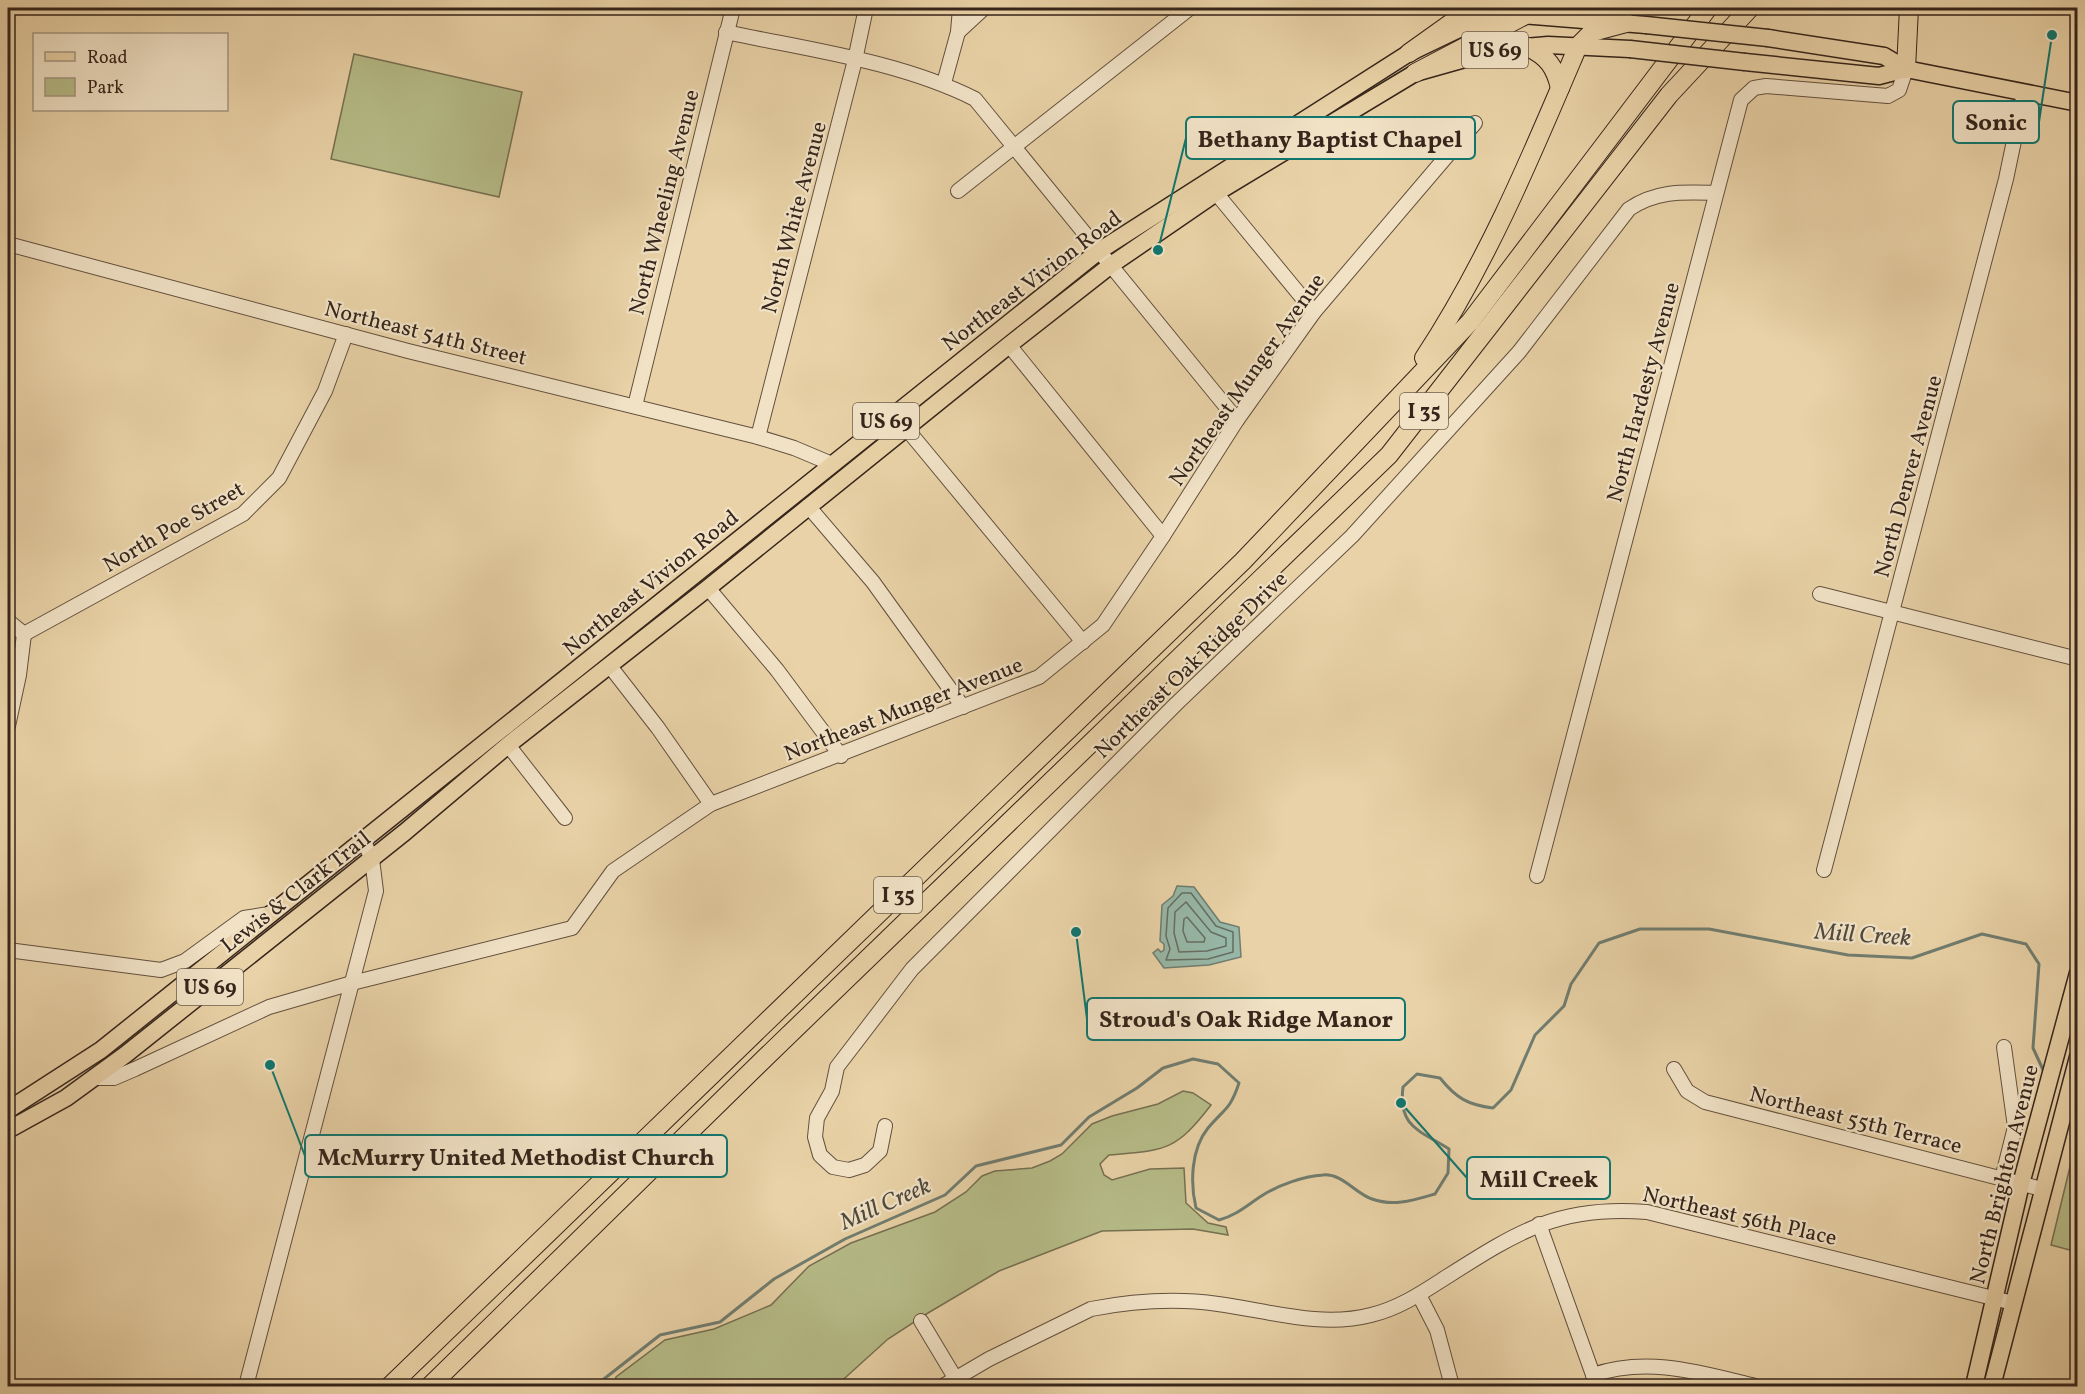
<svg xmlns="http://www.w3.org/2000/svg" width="2085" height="1394" font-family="Vollkorn,serif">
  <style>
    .green { fill: #b6bc88; stroke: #767052; stroke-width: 1.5 }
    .water { fill: #97b8a8; stroke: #707d70; stroke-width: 1.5 }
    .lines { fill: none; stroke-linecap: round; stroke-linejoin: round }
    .shore { stroke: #666e62; stroke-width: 1.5 }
    .stream { stroke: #707d70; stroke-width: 3 }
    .minor-casing { stroke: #63503e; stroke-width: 16 }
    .major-casing { stroke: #36251b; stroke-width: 19 }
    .highway-casing { stroke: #36251b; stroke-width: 20 }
    .minor { stroke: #f1e2c6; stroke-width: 14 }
    .major { stroke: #e9d2a7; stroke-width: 16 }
    .highway { stroke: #e9d2a7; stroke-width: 18 }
    .major-bridge-casing { stroke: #36251b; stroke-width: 19; stroke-linecap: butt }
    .major-bridge { stroke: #e9d2a7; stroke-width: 16 }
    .labels { text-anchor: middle; stroke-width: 4.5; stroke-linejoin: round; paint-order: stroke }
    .shield { fill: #f1e2c6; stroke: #6e5e4e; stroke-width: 1.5 }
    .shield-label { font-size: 21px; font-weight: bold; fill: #36251b }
    .street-label { font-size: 22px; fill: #36251b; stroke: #f1e2c6 }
    .water-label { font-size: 24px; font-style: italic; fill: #4e4a3e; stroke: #f1e2c6 }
    .leader { fill: none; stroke: #0f766e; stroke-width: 2 }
    .callout-dot { fill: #0f766e; stroke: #f1e2c6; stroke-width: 2 }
    .callout { fill: #f1e2c6; stroke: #0f766e; stroke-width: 2 }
    .callout-label { font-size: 24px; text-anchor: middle; font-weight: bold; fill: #36251b }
  </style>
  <rect width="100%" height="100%" fill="#e9d2a7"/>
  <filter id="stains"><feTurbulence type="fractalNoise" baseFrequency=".00333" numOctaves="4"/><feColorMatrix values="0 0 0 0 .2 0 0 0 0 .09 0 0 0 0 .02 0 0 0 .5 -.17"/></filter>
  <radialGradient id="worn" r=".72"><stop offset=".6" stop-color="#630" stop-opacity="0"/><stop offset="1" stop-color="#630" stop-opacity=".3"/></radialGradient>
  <g class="green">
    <polygon points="354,54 522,92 499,197 331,159"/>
    <path d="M1183,1091L1193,1093L1211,1105C1175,1152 1165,1150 1109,1155L1100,1164L1104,1175L1112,1180L1150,1169L1184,1168L1186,1203L1208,1223L1226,1227L1228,1235L1193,1229L1102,1231L999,1271L928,1313L888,1339L836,1386H613L616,1377L665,1340L714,1329L771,1305L809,1266L851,1243L935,1212L966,1192L982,1176L995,1171L1032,1168L1050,1161L1062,1154L1092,1124L1112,1116L1158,1104Z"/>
    <polygon points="2077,1138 2078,1252 2077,1252 2051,1245"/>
  </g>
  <polygon class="water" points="1177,886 1194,887 1220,922 1239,927 1241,957 1209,965 1164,968 1153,953 1158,949 1161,952 1164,950 1164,944 1160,941 1162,905 1173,896"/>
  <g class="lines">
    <g class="shore">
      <polygon points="1182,893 1191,893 1216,926 1233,932 1233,952 1208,959 1166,960 1170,949 1166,936 1168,908"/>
      <polygon points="1186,902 1211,932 1226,938 1226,946 1207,951 1179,952 1174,933 1175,912"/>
      <polygon points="1187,917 1205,938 1204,942 1187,942 1183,931 1184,919"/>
    </g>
    <path class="stream" d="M595,1386L660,1335L720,1322L774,1279L845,1239L945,1195L976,1166L1061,1145L1089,1117L1137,1088L1163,1068L1193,1059L1218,1064L1239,1083C1230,1110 1225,1108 1208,1128C1191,1149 1190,1183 1196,1208L1219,1220C1237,1215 1247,1205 1263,1195C1279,1185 1304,1176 1323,1175C1342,1173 1356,1194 1372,1199C1394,1207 1414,1200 1435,1194L1448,1173L1449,1149C1419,1130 1398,1127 1403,1087L1417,1074L1440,1078C1456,1098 1468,1105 1493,1108L1511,1090L1535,1035L1564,1006L1571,984L1599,943L1640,929H1709L1848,955L1912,958L1982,934L2026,944L2039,964L2033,1048L2045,1074"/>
    <g class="minor-casing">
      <g id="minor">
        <path d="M726,32C809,50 899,61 975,99L1237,420"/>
        <polyline points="958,32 984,8"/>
        <polyline points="944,83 958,32 960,8"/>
        <polyline points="958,191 1190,8"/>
        <polyline points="1216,193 1314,312"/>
        <polyline points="8,244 408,351 758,437 794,448 832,464"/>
        <polyline points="1009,345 1163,536"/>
        <polyline points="635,406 733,8"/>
        <polyline points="901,422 1083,642"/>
        <polyline points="758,437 855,60 866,8"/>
        <polyline points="808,506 873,582 963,707"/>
        <polyline points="708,588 777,670 841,756"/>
        <polyline points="1820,594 2078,659"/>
        <polyline points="8,621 24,634"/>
        <polyline points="24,634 243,514 279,478 325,391 346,334"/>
        <polyline points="609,665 658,728 711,804"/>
        <polyline points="8,726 19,675 24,634"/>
        <polyline points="508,745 565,818"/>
        <polyline points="1824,870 2006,179 2024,93"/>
        <polyline points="1537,876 1741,100 1754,88 1766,86 1888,96 1899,90 1906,69"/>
        <polyline points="8,950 161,970 185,961 244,918 269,914"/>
        <polyline points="1674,1069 1687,1091 1705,1102 2042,1189"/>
        <polyline points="94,1078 114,1078 135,1069 269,1007 352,983 572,928 613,871 711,804 1039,677 1103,625 1163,536 1237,420 1314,312 1475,123"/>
        <path d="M885,1126L880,1151L865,1165L849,1170L833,1167L820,1155L815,1137L817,1118L832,1091L837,1067L912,969L1176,704L1352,536L1519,352L1629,209C1657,190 1683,192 1716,193"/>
        <polyline points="2002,1179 2015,1127 2004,1047"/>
        <polyline points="1539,1224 1597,1386"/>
        <polyline points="1419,1295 1437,1330 1452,1386"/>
        <polyline points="921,1321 960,1386"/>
        <path d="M1593,1375C1648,1356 1701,1373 1755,1386"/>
        <polyline points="246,1386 376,891 372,859 363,840"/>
        <path d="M943,1386L989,1359L1091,1309C1133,1301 1176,1298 1218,1304C1269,1311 1321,1328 1371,1315C1400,1308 1423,1292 1448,1276C1519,1231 1560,1205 1647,1212L2013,1303"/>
      </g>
    </g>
    <g class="major-casing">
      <g id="major">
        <polyline points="1768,38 1884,56 1906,69 2078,103"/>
        <polyline points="1745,62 1879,76 1906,69"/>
        <polyline points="8,1110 101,1050 1099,251 1409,53 1459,29 1497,17 1521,15 1646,25"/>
        <polyline points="8,1130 66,1098 125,1055 405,832 508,745 708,588 1009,345 1111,265 1216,193 1415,73 1500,49 1548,45 1630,49"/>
        <polyline points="1974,1386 2021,1184 2078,973"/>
        <polyline points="1992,1386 2078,1057"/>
      </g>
    </g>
    <g class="highway-casing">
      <g id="highway">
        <path d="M1528,47C1548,57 1555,67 1560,88"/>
        <polyline points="1409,53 1472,8"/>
        <polyline points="1906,69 1909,8"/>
        <polyline points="1415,73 1539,8"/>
        <path d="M1424,358C1488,261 1533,152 1578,46L1592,32L1626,23L1613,8"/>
        <polyline points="390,1386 1243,561 1470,322 1708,8"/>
        <polyline points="430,1386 767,1056 1389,455 1669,95 1750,8"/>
      </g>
    </g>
    <use href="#minor" class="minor"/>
    <use href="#major" class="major"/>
    <use href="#highway" class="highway"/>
    <g class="major-bridge-casing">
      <g id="major-bridge">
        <polyline points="1646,25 1768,38"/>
        <polyline points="1630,49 1745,62"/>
      </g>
    </g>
    <use href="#major-bridge" class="major-bridge"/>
  </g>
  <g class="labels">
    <g class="shield">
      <rect x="1462" y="32" width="66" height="36" rx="4.5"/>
      <rect x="1400" y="393" width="48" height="36" rx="4.5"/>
      <rect x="853" y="403" width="66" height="36" rx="4.5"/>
      <rect x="874" y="877" width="48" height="36" rx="4.5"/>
      <rect x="177" y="969" width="66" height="36" rx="4.5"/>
    </g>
    <g class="shield-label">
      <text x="1495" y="57">US 69</text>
      <text x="1424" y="418">I 35</text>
      <text x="886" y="428">US 69</text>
      <text x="898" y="902">I 35</text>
      <text x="210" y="994">US 69</text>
    </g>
    <g class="street-label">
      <text transform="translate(663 202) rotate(-76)" y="8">North Wheeling Avenue</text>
      <text transform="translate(793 217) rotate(-75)" y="8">North White Avenue</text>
      <text transform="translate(1031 280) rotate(-37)" y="8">Northeast Vivion Road</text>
      <text transform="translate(426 332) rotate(14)" y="8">Northeast 54th Street</text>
      <text transform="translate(1246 379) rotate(-55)" y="8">Northeast Munger Avenue</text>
      <text transform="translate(1642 392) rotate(-75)" y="8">North Hardesty Avenue</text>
      <text transform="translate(1907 476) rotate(-75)" y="8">North Denver Avenue</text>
      <text transform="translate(173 526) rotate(-30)" y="8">North Poe Street</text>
      <text transform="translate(650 582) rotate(-39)" y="8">Northeast Vivion Road</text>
      <text transform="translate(1190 664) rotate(-44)" y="8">Northeast Oak Ridge Drive</text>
      <text transform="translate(903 708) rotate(-21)" y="8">Northeast Munger Avenue</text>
      <text transform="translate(295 891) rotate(-38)" y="8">Lewis &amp; Clark Trail</text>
      <text transform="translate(1856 1119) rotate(14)" y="8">Northeast 55th Terrace</text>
      <text transform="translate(2003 1174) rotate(-76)" y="8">North Brighton Avenue</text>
      <text transform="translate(1740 1215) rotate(13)" y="8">Northeast 56th Place</text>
    </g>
    <g class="water-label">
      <text transform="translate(1863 934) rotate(4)" y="8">Mill Creek</text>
      <text transform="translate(885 1203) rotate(-24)" y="8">Mill Creek</text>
    </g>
  </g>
  <path class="leader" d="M2052 35L2039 122M1158 250L1186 138M1076 932L1087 1019M270 1065L305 1156M1401 1103L1467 1178"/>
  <g class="callout-dot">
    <circle cx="2052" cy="35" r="6"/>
    <circle cx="1158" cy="250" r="6"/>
    <circle cx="1076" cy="932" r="6"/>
    <circle cx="270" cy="1065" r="6"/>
    <circle cx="1401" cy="1103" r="6"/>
  </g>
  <g class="callout">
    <rect x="1953" y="101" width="86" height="42" rx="6"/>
    <rect x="1186" y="117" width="289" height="42" rx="6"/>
    <rect x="1087" y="998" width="318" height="42" rx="6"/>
    <rect x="305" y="1135" width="422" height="42" rx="6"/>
    <rect x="1467" y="1157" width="143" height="42" rx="6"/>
  </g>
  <g class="callout-label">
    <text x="1996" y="130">Sonic</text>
    <text x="1330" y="147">Bethany Baptist Chapel</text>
    <text x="1246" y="1027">Stroud's Oak Ridge Manor</text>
    <text x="516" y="1165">McMurry United Methodist Church</text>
    <text x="1539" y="1187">Mill Creek</text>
  </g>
  <rect width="2085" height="1394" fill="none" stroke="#e9d2a7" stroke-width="30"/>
  <rect x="9" y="9" width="2067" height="1376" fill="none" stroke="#36251b" stroke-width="3"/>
  <rect x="15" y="15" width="2055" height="1364" fill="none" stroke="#36251b" stroke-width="1.5"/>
  <rect x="33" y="33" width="195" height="78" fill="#f1e2c6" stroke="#a69682" stroke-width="1.5"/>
  <rect x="45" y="52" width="30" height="9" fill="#e9d2a7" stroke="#a69682" stroke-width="1.5"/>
  <text x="87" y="63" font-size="18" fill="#36251b">Road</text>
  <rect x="45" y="78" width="30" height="18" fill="#b6bc88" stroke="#a69682" stroke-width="1.5"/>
  <text x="87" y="93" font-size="18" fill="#36251b">Park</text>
  <rect width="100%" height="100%" filter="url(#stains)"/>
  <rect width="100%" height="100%" fill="url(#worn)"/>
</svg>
